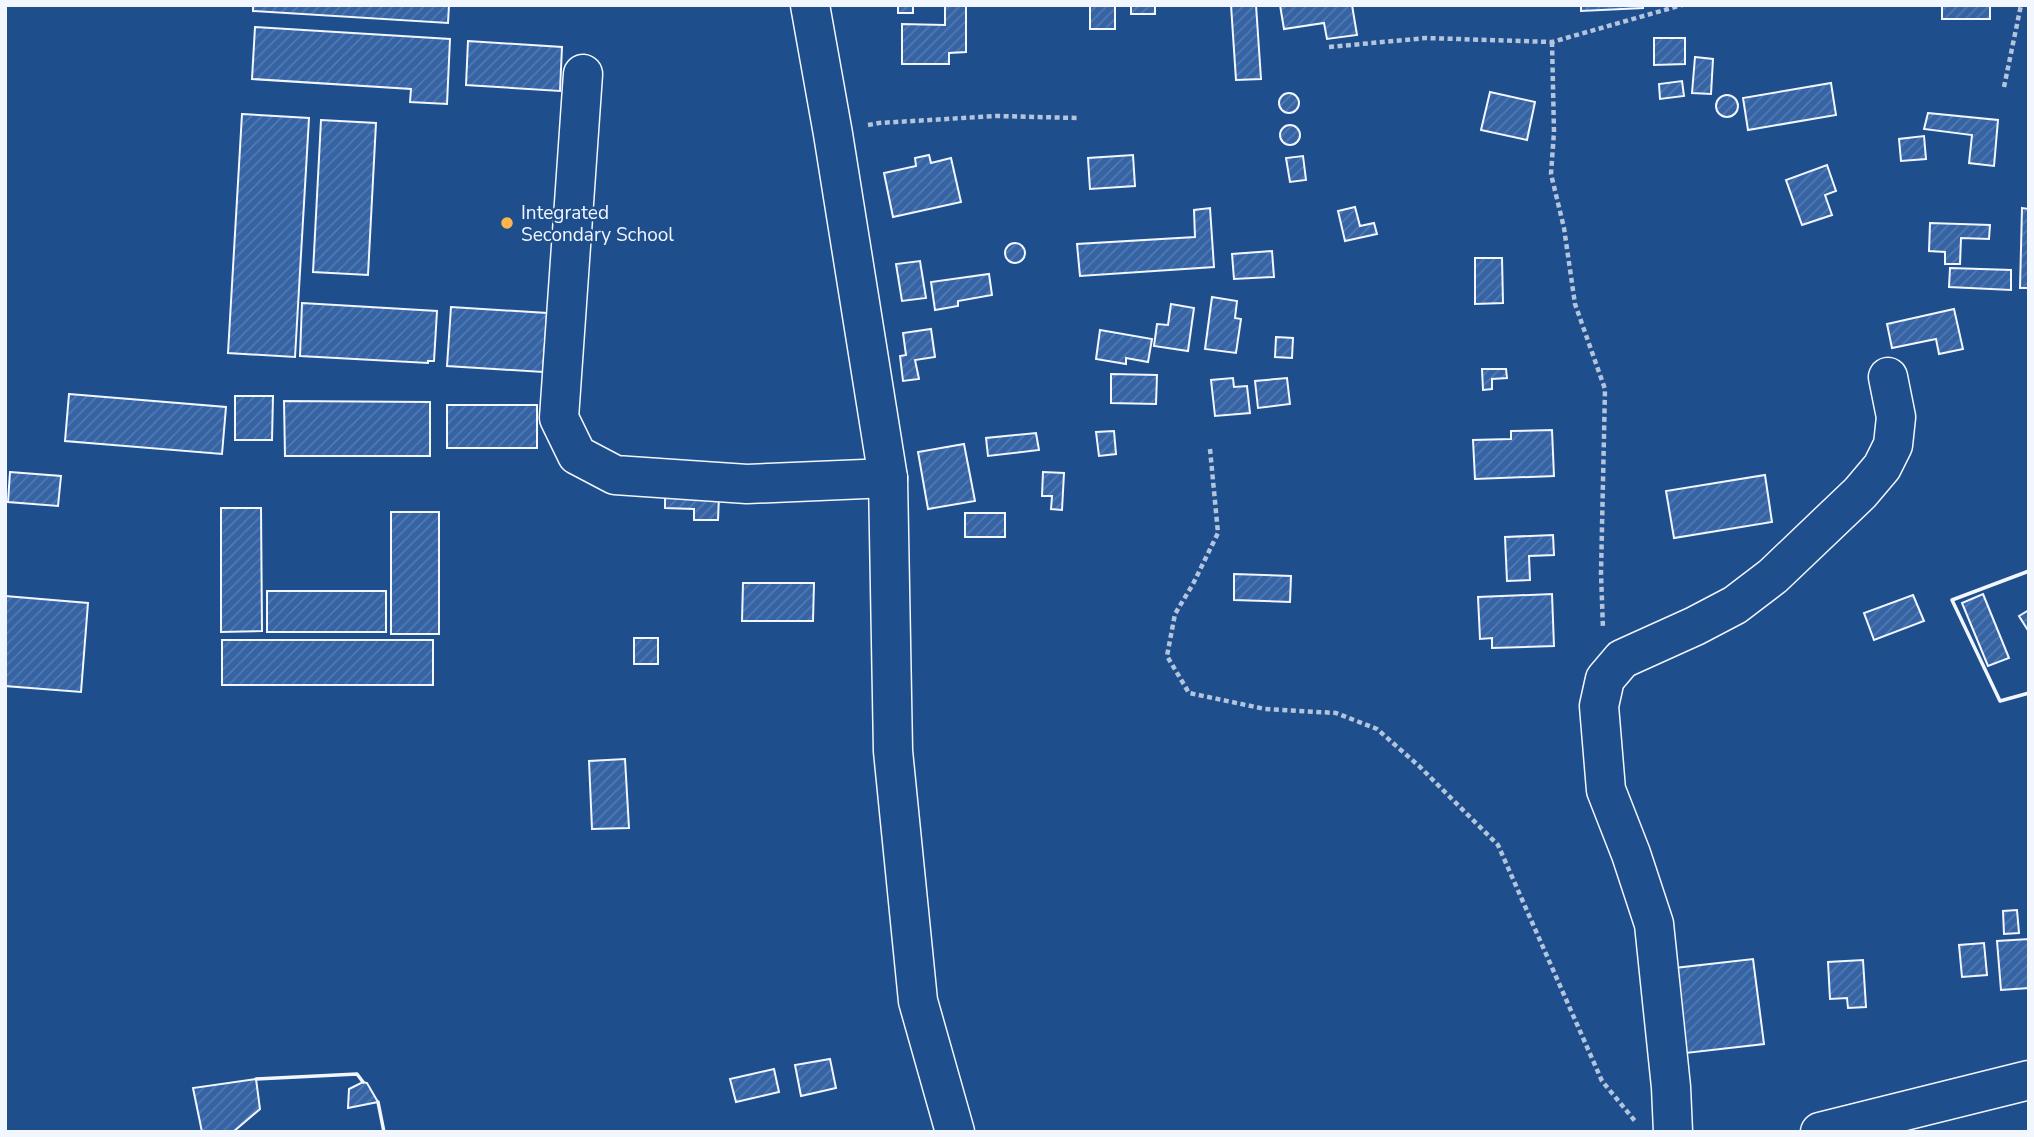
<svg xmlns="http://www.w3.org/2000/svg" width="2034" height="1137" font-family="'Nunito Sans',sans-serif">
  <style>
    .building { fill: url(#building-hatch); stroke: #f2f6ff; stroke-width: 2 }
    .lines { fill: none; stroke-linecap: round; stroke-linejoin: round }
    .minor-casing { stroke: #f2f6ff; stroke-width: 41 }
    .path { stroke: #b3c4dc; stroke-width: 4.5; stroke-dasharray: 5 3.5; stroke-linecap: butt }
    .minor { stroke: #1f4e8c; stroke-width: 38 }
    .wall { stroke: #f2f6ff; stroke-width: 3.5 }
    .poi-dot { fill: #ffb74d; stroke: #1f4e8c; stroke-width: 2.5 }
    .labels { text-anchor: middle; stroke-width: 5; stroke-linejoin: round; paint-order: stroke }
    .poi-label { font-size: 19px; fill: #f2f6ff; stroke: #1f4e8c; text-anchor: start }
  </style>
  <defs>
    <pattern id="building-hatch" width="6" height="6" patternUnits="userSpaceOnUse" patternTransform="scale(1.75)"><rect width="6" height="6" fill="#3563a3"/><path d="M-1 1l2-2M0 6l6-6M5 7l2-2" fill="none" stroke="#537ab1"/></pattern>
  </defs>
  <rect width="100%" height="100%" fill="#1f4e8c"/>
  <g class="building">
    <polygon points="253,5 449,5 448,23 253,11"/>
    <rect x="898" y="5" width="15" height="8"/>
    <polygon points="945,5 966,5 966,52 949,53 949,64 902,64 902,24 945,25"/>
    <rect x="1090" y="5" width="25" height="24"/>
    <rect x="1131" y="5" width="24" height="9"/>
    <polygon points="1231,5 1256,5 1261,79 1236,80"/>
    <polygon points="1280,5 1352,5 1357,35 1327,39 1324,23 1284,29"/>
    <polygon points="1581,5 1643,5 1643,8 1581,11"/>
    <rect x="1942" y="5" width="48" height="14"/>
    <polygon points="255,27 450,39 447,104 410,102 411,89 252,79"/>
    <polygon points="1654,38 1685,38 1685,64 1654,65"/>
    <polygon points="468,41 562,47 560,91 466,85"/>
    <polygon points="1695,57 1713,59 1711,94 1692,93"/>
    <polygon points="1682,81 1684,96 1660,99 1659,84"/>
    <polygon points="1831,83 1836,115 1748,130 1743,98"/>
    <polygon points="1490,92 1535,102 1527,140 1481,130"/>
    <circle cx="1289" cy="103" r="10"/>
    <circle cx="1727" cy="106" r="11"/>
    <polygon points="1928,113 1998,120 1994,166 1969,163 1972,135 1924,129"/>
    <polygon points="242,114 309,118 295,357 228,353"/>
    <polygon points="321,120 376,123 368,275 313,272"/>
    <circle cx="1290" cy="135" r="10"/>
    <polygon points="1924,136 1926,159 1901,161 1899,139"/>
    <polygon points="929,155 931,163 951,158 961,202 893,217 884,173 916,166 915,158"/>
    <polygon points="1133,155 1135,186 1090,189 1088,158"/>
    <polygon points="1303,156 1306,180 1290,182 1286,158"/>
    <polygon points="1827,165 1836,191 1825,195 1832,215 1802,225 1786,180"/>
    <polygon points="1355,207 1360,226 1374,223 1377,234 1345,241 1338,211"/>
    <polygon points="1210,208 1214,267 1080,276 1077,244 1195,237 1194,210"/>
    <polygon points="2022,208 2029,209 2029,288 2020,288"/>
    <polygon points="1930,223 1990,225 1989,239 1961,238 1960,264 1945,264 1945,252 1929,251"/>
    <circle cx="1015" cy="253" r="10"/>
    <polygon points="1272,251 1274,277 1234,279 1232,254"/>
    <polygon points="1475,258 1502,258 1503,303 1475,304"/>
    <polygon points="920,261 926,298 902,301 896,264"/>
    <polygon points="1950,268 2011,270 2011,290 1949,287"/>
    <polygon points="989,274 992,295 958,301 958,306 935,310 931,282"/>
    <polygon points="1212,297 1237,301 1235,318 1241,319 1236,353 1205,349"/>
    <polygon points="302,303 437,311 434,361 428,361 428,363 300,356"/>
    <polygon points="1171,304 1194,308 1188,351 1154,346 1157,324 1168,325"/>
    <polygon points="451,307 547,313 543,372 447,366"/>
    <polygon points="1954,309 1963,349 1939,354 1936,339 1892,348 1887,324"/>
    <polygon points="931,329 935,357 915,360 919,379 903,381 900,356 906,355 903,333"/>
    <polygon points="1100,330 1152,339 1148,362 1126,358 1126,364 1096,359"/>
    <polygon points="1276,337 1293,338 1292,358 1275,357"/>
    <polygon points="1482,369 1506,369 1507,378 1492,379 1492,389 1483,390"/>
    <polygon points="1111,374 1157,375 1156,404 1111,403"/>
    <polygon points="1233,378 1234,387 1247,386 1250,413 1215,416 1211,380"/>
    <polygon points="1287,378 1290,404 1258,408 1255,381"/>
    <polygon points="69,394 226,407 222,454 65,441"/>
    <polygon points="235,396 273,396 272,440 235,440"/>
    <polygon points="284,401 430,402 430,456 285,456"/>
    <rect x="447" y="405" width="90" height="43"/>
    <polygon points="1552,430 1554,476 1475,479 1473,440 1511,439 1511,431"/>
    <polygon points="1114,431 1116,454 1099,456 1096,432"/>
    <polygon points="1036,433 1039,450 988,456 986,438"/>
    <polygon points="964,444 975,501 928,509 918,452"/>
    <polygon points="10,472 61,476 58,506 8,502"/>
    <polygon points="1043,472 1064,473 1062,510 1051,509 1052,496 1042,496"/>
    <polygon points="1765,475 1772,522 1674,538 1666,491"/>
    <polygon points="665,496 719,496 718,520 694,520 694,509 665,508"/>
    <polygon points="221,508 261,508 262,631 221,632"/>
    <rect x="391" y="512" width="48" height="122"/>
    <rect x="965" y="513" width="40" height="24"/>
    <polygon points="1553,535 1554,555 1529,556 1530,580 1507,581 1505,537"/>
    <polygon points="1234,574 1291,576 1290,602 1234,600"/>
    <polygon points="743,583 814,583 813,621 742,621"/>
    <rect x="267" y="591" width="119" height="41"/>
    <polygon points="1552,594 1554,646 1492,648 1492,638 1480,639 1478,597"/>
    <polygon points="1983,594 2009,658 1988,666 1962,603"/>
    <polygon points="1913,595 1924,621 1874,640 1864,613"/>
    <polygon points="5,596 88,603 81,692 5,686"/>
    <polygon points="2029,610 2029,632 2019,616"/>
    <rect x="634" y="638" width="24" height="26"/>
    <rect x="222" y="640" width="211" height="45"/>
    <polygon points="625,759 629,828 592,829 589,761"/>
    <polygon points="2017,910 2019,933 2004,934 2003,911"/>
    <polygon points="2029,939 2029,988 2001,990 1997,941"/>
    <polygon points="1984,943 1987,975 1962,977 1959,945"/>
    <polygon points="1753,959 1764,1044 1686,1053 1675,968"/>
    <polygon points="1863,960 1866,1007 1848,1008 1847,998 1830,999 1828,962"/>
    <polygon points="830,1059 836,1088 801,1096 795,1065"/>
    <polygon points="774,1069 779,1092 736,1102 730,1079"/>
    <polygon points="256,1079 260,1109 233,1132 202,1132 193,1088"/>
    <polygon points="363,1082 367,1083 378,1102 348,1108 349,1089"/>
  </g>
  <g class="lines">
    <g class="minor-casing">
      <g id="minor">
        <polyline points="810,5 833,134 888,478 893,751 918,1001 955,1132"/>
        <polyline points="583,74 559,418 577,455 615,475 747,484 888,478"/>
        <polyline points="1673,1132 1671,1087 1654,924 1631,854 1606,790 1599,706 1605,679 1622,659 1695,626 1735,605 1773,576 1860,493 1882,467 1893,445 1896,417 1888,377"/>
        <polyline points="1820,1132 2029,1080"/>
      </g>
    </g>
    <g class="path">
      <polyline points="1552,42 1554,132 1551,174 1564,228 1575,304 1605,389 1601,573 1603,629"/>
      <polyline points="1329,47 1426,38 1552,42 1682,5"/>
      <polyline points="2004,87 2021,5"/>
      <polyline points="868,125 879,123 997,116 1078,118"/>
      <polyline points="1210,449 1218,533 1193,584 1175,614 1167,656 1189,693 1265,709 1336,713 1377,729 1419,766 1498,845 1602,1081 1635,1121"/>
    </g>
    <use href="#minor" class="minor"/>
    <g class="wall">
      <polyline points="2029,571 1952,600 2000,701 2029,693"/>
      <polyline points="256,1079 357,1074 363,1082"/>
      <polyline points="378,1102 384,1132"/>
    </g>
  </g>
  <circle class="poi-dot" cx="507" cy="223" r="7"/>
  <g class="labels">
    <g class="poi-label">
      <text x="521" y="219">Integrated<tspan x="521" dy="22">Secondary School</tspan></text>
    </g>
  </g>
  <rect width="2034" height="1137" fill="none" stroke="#f2f6ff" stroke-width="14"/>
</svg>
